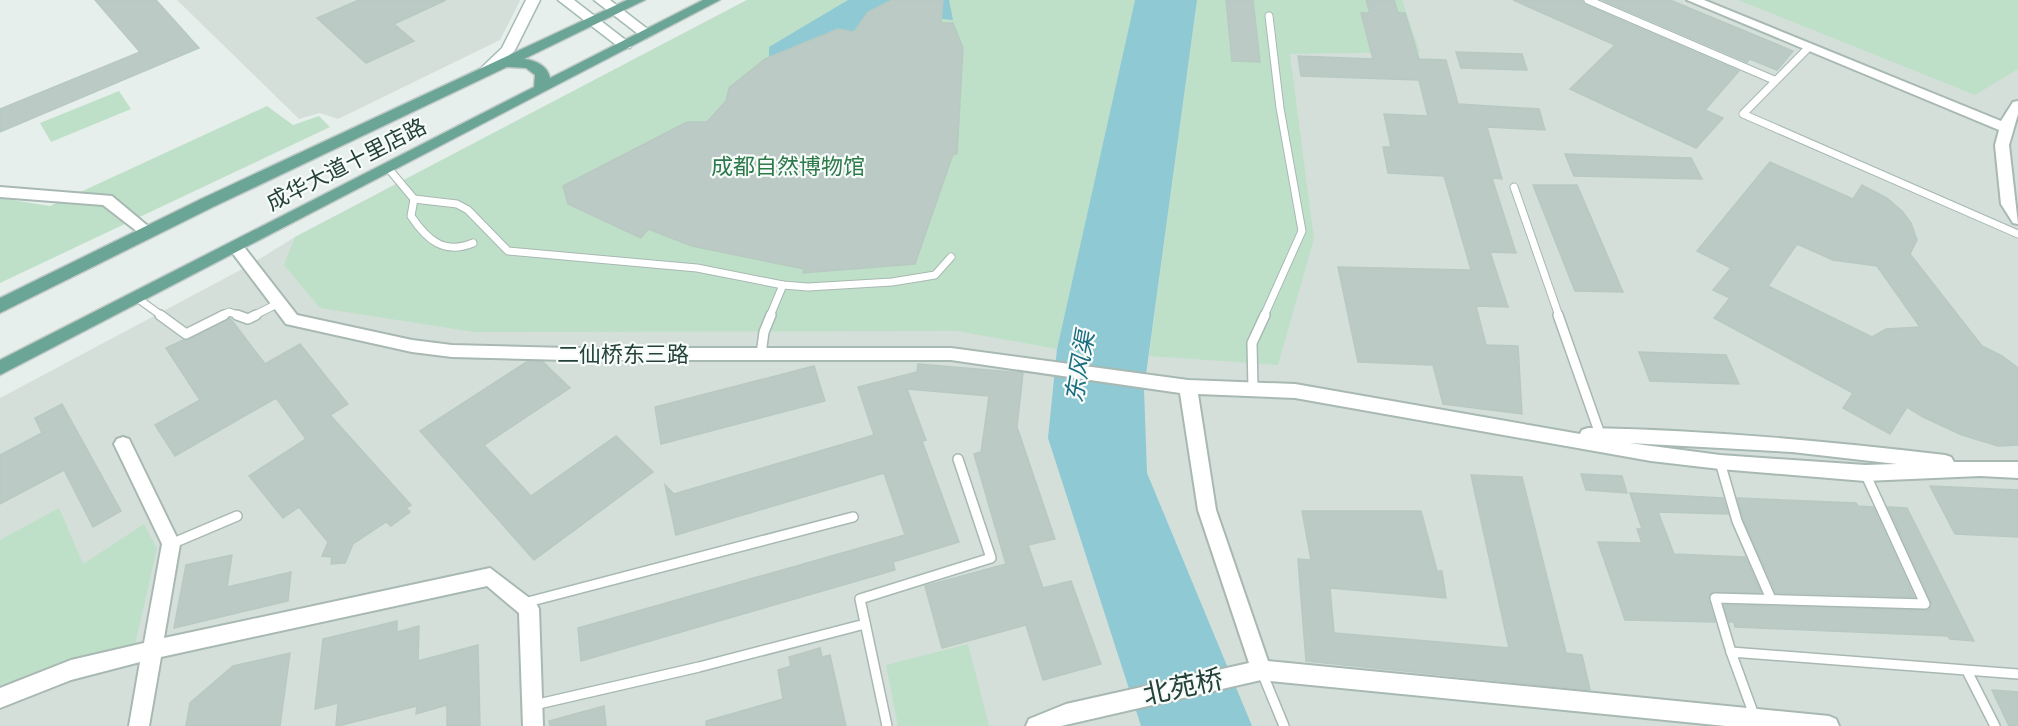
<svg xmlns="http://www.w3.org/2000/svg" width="2018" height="726" font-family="'Exo 2','Noto Sans SC',sans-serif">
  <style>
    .built { fill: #d4dfda }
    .green { fill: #bfe0c8 }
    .water { fill: #8ec9d4 }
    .building { fill: #bbcac4; stroke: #b8c9c2; stroke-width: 1.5; fill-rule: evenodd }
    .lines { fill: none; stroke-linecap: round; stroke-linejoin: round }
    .lane-far1-casing { stroke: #a8b8b2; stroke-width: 9 }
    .lane-casing { stroke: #a8b8b2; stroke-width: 12 }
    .street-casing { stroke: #a8b8b2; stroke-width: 4 }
    .secondary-casing { stroke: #a4bbb3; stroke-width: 3 }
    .primary-casing { stroke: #c2cac8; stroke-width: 3 }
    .lane-far1 { stroke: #fff; stroke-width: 7 }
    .lane { stroke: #fff; stroke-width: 9 }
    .street { fill: #fff; fill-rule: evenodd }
    .secondary { fill: #fff; fill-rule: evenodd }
    .primary { fill: #6aa596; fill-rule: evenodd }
    .labels { text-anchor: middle; stroke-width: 4.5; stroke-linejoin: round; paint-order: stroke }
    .street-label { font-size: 22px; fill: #24423a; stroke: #f7fbf9 }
    .park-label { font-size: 22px; fill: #2d7a4b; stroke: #f7fbf9 }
    .water-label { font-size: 24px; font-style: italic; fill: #1c6f80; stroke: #f7fbf9 }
    .near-street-label { font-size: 27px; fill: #24423a; stroke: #f7fbf9 }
  </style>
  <rect width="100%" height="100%" fill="#e6efeb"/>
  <g class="built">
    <polygon points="177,0 519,0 520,1 500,40 338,119 320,113 299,119"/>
    <polygon points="747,0 2018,0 2018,726 0,726 0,398 248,266 295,237"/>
  </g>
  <g class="green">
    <polygon points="747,0 1135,0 1057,349 957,331 474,332 320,308 284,265 295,237"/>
    <polygon points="1197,0 1402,0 1420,52 1290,54 1314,239 1278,365 1149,356"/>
    <polygon points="1738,0 2018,0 2018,69 1975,95"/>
    <polygon points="119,91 131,109 51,142 40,123"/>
    <polygon points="267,106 293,125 319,116 330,127 0,283 0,198 50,206"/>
    <polygon points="59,508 83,564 144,524 157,548 135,645 0,685 0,540"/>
    <polygon points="968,644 989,726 898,726 886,665"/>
  </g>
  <g class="water">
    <polygon points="848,0 949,0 953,20 890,14 792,64 769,57 769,47"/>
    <polygon points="1135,0 1197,0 1144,389 1147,473 1252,726 1141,726 1048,438 1057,349"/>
  </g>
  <g class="building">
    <polygon points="95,0 156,0 199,48 0,132 0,109 140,52"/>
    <polygon points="359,0 446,0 394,24 414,41 366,63 317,18"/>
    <polygon points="892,0 943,0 941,23 953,23 963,48 957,154 953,154 915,264 803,273 804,269 692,246 648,229 641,238 568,204 563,186 687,122 707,122 726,101 729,88 765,59 838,29 854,32 868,12"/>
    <polygon points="1226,0 1253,0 1260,62 1232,61"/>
    <polygon points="1366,0 1394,0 1398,13 1405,13 1419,59 1446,60 1458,104 1539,109 1545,130 1487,127 1502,179 1492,178 1516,253 1490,252 1508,307 1476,306 1486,345 1518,346 1522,414 1443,404 1433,365 1358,362 1338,267 1471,270 1444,176 1388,173 1383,147 1391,147 1384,114 1428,116 1419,80 1301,76 1298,56 1373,59 1361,13 1370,13"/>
    <polygon points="1513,0 1582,0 1586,5 1739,71 1705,110 1723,118 1696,148 1570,89 1615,45"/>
    <polygon points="1602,0 1670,0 1793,51 1777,70 1750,59 1747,62"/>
    <polygon points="1456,52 1522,54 1527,70 1461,68"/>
    <polygon points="1565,154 1691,158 1702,179 1574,176"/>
    <path d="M1770,162L1853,199L1862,185L1887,198L1902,211L1911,223L1917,240L1910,254L1982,346L2002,356L2018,368V445L1998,446L1962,435L1923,417L1907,407L1890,434L1843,408L1853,393L1714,318L1730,298L1713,290L1731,268L1697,251ZM1797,244L1833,260L1877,266L1920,327L1886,329L1872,337L1768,286Z"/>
    <polygon points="1533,185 1577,185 1623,292 1575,291"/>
    <polygon points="230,318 265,364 300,344 348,404 330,415 411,505 406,508 410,512 391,526 386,522 353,544 345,563 331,564 332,557 322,556 328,542 299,507 283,518 249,476 306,439 276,398 175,456 155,425 200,400 166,348 183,340 189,340"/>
    <polygon points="1639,352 1726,355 1739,384 1650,381"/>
    <polygon points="528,361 543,362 570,388 484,445 531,496 616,436 653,472 534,560 420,431"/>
    <polygon points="918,364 1023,373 1017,427 1055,539 1028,545 1043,588 1071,581 1101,664 1043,680 1026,625 942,648 925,586 1006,564 974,454 981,452 989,396 907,389 926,440 922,441 959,542 893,562 895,570 581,661 578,628 905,535 884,473 676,535 665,485 674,494 874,435 858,387 917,372"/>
    <polygon points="814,366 825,401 661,444 655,407"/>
    <polygon points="62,404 121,511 93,527 64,470 0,504 0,455 42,433 35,418"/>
    <polygon points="1581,474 1622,476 1627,493 1586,490"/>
    <polygon points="1471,475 1522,477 1566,653 1582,655 1590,690 1306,661 1298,559 1311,560 1302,511 1421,511 1437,571 1442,571 1446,598 1330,588 1334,633 1509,648"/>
    <polygon points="1930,486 2018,490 2018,537 1955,534"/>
    <polygon points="1630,493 1723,498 1728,514 1658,512 1674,554 1745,557 1761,593 1712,592 1708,599 1715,622 1625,620 1598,542 1642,543 1637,529 1642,529"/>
    <polygon points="1737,498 1856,503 1858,506 1873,507 1914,597 1776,593 1743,519"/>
    <polygon points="1888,507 1907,508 1974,641 1950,639 1948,636 1735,627 1734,622 1729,622 1724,605 1929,610 1931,601"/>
    <polygon points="232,555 227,587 291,572 288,601 174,628 186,565"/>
    <polygon points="397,621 397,632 419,626 418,661 478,645 480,726 447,726 447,705 416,714 417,706 338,726 336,726 338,703 315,709 323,639"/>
    <polygon points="820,648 822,657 830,655 846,726 706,726 706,721 783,699 778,670 791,666 789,657"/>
    <polygon points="290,653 280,726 186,726 190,703 233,666"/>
    <polygon points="1992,690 2018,692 2018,726 2009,726"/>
    <polygon points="604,706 606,726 550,726 549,721"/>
  </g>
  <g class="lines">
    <g class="lane-far1-casing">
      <g id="lane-far1">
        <polyline points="1588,0 1774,80"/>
        <polyline points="1809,47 1743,114 2018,234"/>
        <path d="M388,168L414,199L411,216C427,240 444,255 473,243"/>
        <polyline points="1514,187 1559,316"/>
        <polyline points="414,199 457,204 468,210 508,251 697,268 783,285 808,287 892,282 935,275 951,257"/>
        <polyline points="137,298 162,316"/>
        <polyline points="221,316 229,312 241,316"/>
        <polyline points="253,316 281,302"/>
        <polyline points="770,316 783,285"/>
        <polyline points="1264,316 1302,231 1280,108 1269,16"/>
      </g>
    </g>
    <g class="lane-casing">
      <g id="lane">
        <polyline points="160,315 186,334 224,315"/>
        <polyline points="237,315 248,319 256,315"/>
        <polyline points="1558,315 1601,437"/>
        <polyline points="761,354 764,332 771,315"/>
        <polyline points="1253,389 1252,343 1265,315"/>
        <polyline points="1720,462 1737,521 1771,599"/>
        <polyline points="171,544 237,516"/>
        <polyline points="524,603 853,517"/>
        <polyline points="1731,652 1715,598 1925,604 1865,473"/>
        <polyline points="1261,670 1284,726"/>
        <polyline points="1967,671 1995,726"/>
        <polyline points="534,705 699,667 865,624"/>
        <polyline points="887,726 860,599 991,558 958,459"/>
        <polyline points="1758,726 1731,652 2018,674"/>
      </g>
    </g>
    <g class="street-casing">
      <g id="street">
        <polygon points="1687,0 1704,0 2001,121 2013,102 2018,101 2018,114 2009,145 2018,224 2013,223 2001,204 1995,145 1999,130"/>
        <polygon points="0,187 112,196 155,232 148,237 143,236 103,205 0,197"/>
        <path d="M236,242L241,243L297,315L412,340L452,345L568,348H951L1188,380L1295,384L1580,434L1582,430L1588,428C1708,430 1826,441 1945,455L1951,457L1954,462H2018V478L1980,476L1865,481L1720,469L1651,461L1295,398L1198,394L1216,510L1268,661L1829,716L1836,719L1839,726H1726L1261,680L1061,726H1026L1029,719L1066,704L1249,663L1198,510L1180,393L951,360H568L452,357L412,352L286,324L231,251L228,247ZM1629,443L1792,452L1897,464L1865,465L1720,455Z"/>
        <polygon points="123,437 129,439 180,544 164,638 490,568 536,603 539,609 543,726 523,726 519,613 487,586 161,657 149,726 129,726 140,662 71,680 0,708 0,688 71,660 144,643 162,544 114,444 117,439"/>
      </g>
    </g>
    <g class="secondary-casing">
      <g id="secondary">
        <polygon points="526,0 540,0 515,50 490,75 480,75 480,69 502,48"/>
        <polygon points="558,0 574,0 632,45 630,48 620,48"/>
        <polygon points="594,0 610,0 654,34 647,38 642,37"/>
      </g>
    </g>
    <g class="primary-casing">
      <path id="primary" d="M627,0H645L524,59C535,60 548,66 550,78L703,0H720L0,375V360L534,87L535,75L526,68L507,67L213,207L0,313V298L201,199Z"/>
    </g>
    <use href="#lane-far1" class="lane-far1"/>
    <use href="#lane" class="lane"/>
    <use href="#street" class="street"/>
    <use href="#secondary" class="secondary"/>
    <use href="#primary" class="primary"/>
  </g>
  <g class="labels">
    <g class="street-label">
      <text transform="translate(346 164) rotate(-27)" y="8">成华大道十里店路</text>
      <text x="623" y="362">二仙桥东三路</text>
    </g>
    <g class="park-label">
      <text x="788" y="174">成都自然博物馆</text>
    </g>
    <g class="water-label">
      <text transform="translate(1080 367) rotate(-80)" y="8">东风渠</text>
    </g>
    <g class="near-street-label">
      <text transform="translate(1183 687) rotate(-12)" y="9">北苑桥</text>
    </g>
  </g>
</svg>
